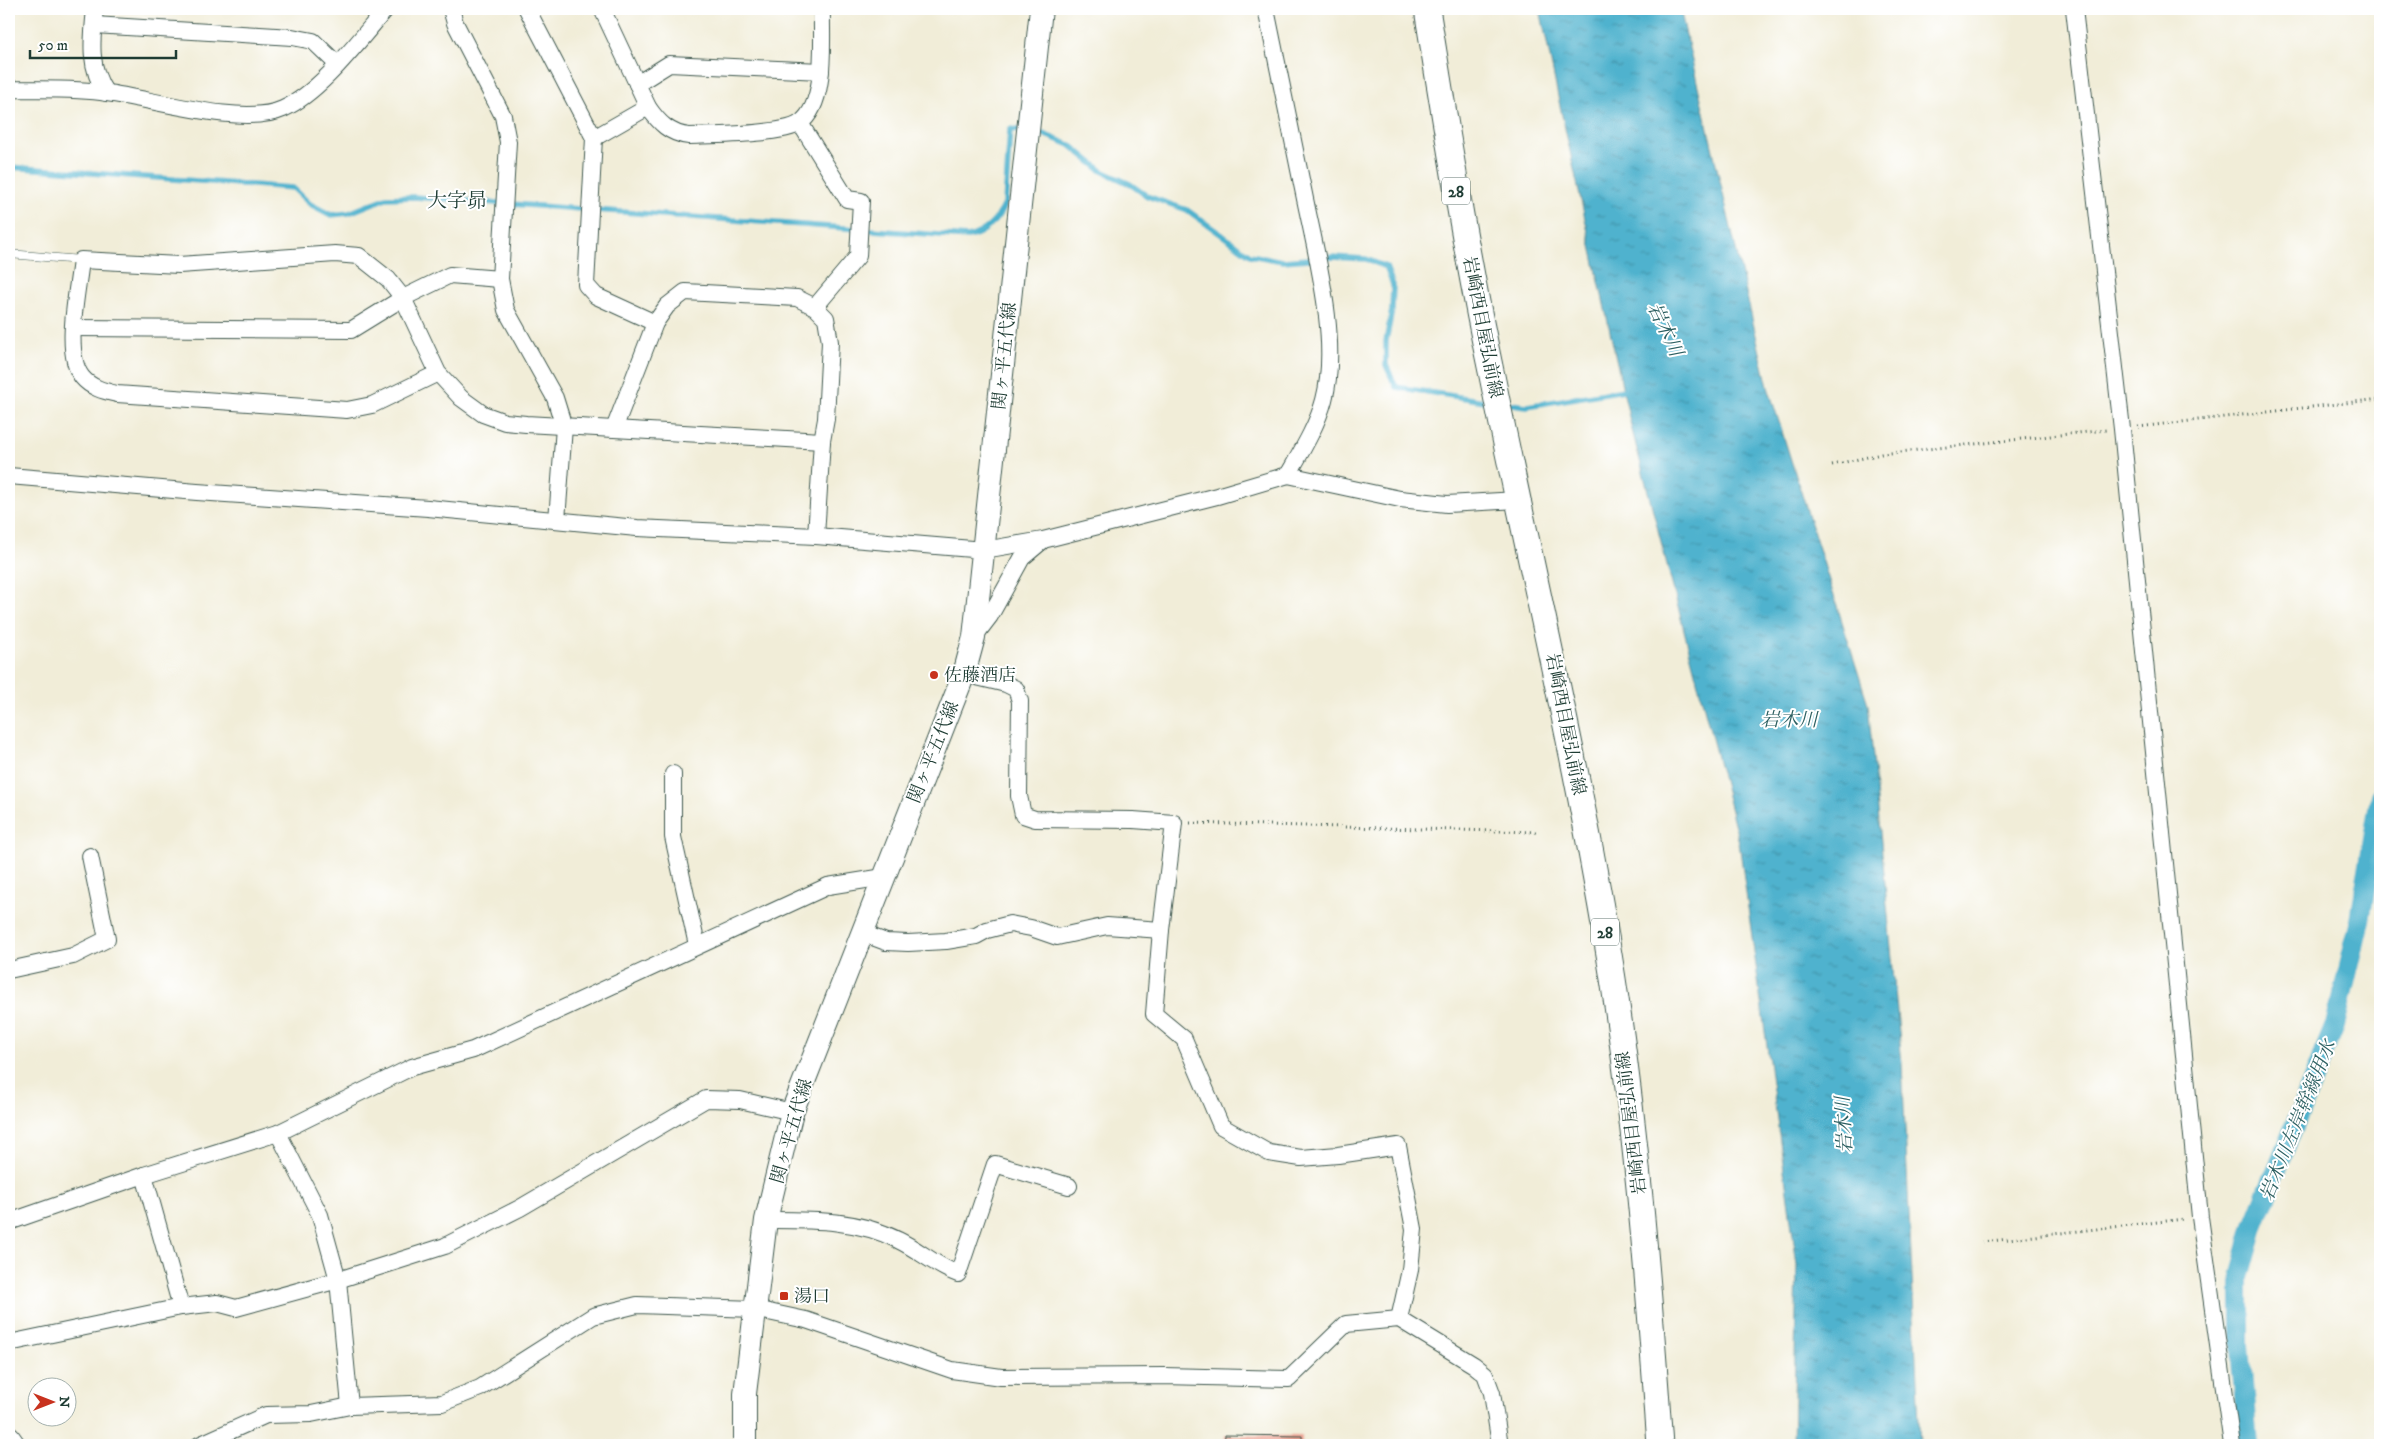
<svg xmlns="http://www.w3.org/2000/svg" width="2389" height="1454" font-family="'IM FELL DW Pica','Noto Serif JP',serif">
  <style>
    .water { fill: url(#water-ripples); stroke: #377881 }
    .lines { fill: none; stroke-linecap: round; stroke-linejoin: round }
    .stream { stroke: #4fb2ce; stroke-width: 5.5 }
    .canal { stroke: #4fb2ce; stroke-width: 20 }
    .building { fill: #eb9f8e }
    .lane-casing { stroke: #3e574d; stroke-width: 9 }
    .street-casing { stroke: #3e574d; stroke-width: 18 }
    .secondary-casing { stroke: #3e574d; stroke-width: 24 }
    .primary-casing { stroke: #3e574d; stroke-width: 27 }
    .path { stroke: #3e574d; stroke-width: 3; stroke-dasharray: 1 4; stroke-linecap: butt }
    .lane { stroke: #fff; stroke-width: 8 }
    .street { stroke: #fff; stroke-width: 16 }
    .secondary { stroke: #fff; stroke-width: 22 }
    .primary { stroke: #fff; stroke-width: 25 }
    .poi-dot { fill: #c8321e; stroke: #fff; stroke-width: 2 }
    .labels { text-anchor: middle; stroke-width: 4; stroke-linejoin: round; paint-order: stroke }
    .shield { fill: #fff; stroke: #627771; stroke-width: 1 }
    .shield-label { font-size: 16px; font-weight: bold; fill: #1f3d34 }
    .street-label { font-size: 18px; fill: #1f3d34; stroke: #fff }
    .poi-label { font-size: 18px; fill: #1f3d34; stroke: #fff; text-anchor: start }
    .water-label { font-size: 19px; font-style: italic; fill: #2d6062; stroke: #fff }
    .quarter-label { font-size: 20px; fill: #1f3d34; stroke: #fff }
  </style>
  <defs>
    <pattern id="water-ripples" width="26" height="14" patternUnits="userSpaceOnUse" patternTransform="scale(1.25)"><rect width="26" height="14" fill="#4fb2ce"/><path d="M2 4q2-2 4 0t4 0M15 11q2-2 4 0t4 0" fill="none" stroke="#4192a8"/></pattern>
  </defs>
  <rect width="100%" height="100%" fill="#fff"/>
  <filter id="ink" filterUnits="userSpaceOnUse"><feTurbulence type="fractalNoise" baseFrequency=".02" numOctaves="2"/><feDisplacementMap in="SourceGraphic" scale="10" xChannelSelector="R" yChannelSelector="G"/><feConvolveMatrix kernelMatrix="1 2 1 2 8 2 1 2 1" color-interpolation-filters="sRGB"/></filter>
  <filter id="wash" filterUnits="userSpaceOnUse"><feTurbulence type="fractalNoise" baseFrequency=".0096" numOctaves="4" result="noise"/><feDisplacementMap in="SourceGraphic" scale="20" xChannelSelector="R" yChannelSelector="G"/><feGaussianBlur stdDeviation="1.12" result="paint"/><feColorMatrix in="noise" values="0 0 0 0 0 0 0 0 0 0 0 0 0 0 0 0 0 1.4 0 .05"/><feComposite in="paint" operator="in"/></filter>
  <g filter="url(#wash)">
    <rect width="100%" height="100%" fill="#f1edd8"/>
    <polygon class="water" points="1540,9 1680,9 1768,387 1868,704 1902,1064 1920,1445 1793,1445 1797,1265 1739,842 1631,426 1560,106"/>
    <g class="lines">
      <g class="stream">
        <polyline points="1033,132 1043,134 1070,145 1102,171 1130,184 1147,196 1187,210 1250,255 1283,261 1332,257 1366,259 1386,267 1393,285 1392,310 1386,341 1386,365 1396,387 1491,402"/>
        <path d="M9,167L293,188L310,204L331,215L349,213L386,198L414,197L968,237C986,233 997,221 1005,204L1010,129L1024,131"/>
        <polyline points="1503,403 1527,406 1630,389"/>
      </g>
      <polyline class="canal" points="2248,1445 2240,1346 2240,1277 2254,1226 2335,1025 2360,920 2380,796"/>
    </g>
    <g id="blocks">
      <polygon class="building" points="1225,1435 1302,1436 1302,1445 1224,1445"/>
    </g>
  </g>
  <g filter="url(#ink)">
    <use href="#blocks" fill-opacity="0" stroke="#3e574d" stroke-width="1"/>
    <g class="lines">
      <g class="lane-casing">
        <polyline id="lane" points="9,254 81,260"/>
      </g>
      <g class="street-casing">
        <g id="street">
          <path d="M95,9C92,39 88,67 106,93"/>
          <polyline points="451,9 455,23 503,116 508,142 500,279 506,310 555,398 564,427 557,520"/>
          <polyline points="527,9 594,138 586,285 596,296 655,323"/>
          <path d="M602,9L648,107C659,123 670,134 689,136C713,135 783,135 800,123C828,103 821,39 822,9"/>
          <polyline points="2074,9 2122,429 2200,1217 2232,1445"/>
          <polyline points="94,25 292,37 313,41 337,64"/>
          <polyline points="637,84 669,64 821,71"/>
          <path d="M9,89C41,90 75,88 107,93C152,99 244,127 283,109C321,92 359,40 386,9"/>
          <polyline points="800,123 847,199 861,201 858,256 815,307"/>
          <polyline points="594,138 648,107"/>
          <polyline points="74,328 351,330 403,298 450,275 500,279"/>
          <path d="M438,373L372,405L347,410L117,394C104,391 91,388 82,377C63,353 78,290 81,260L179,265L335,254L359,256L388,279L403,298L438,373L461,398L483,414L505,422L526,424L614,429L655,323L667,306L685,292L797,298L815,307L826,318L830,342L826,419L822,441L816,536"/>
          <polyline points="614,429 822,441"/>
          <polyline points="1288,475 1400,499 1447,504 1518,500"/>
          <path d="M9,476L197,492L428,508L637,528L816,536L984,550L1043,540L1217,496L1288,475C1301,452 1317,426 1324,400C1340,341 1316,254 1304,194C1291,132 1279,71 1266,9"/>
          <polyline points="974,637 990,616 1022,558 1041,542"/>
          <polyline points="964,674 1006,684 1016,689 1020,701 1019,796 1023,815 1035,819 1133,820 1174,823 1161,930 1154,1014 1184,1039 1221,1126 1269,1153 1301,1158 1338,1155 1398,1146 1414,1229 1410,1270 1399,1319"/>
          <polyline points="673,774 673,837 697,945"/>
          <polyline points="862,933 886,942 908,943 946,941 976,936 987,930 1010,924 1031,928 1057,937 1107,926 1161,930"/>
          <polyline points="9,970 73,956 107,939 90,856"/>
          <polyline points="278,1133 320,1215 338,1280 350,1406"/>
          <polyline points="144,1175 181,1307"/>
          <path d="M766,1220C810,1220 858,1219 898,1240C919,1250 936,1266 958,1274L995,1164L1069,1186"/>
          <polyline points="9,1222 144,1175 278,1133 412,1067 473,1050 828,886 884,877"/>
          <polyline points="9,1343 181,1307 217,1303 236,1308 338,1280 445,1246 520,1208 706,1099 740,1100 792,1112"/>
          <polyline points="199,1445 266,1415 311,1414 350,1406 442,1403 480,1388 593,1316 637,1305 755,1309 806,1320 952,1370 1001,1377 1164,1376 1289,1379 1346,1324 1399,1319 1474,1365 1485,1374 1492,1393 1500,1445"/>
        </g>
      </g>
      <g class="secondary-casing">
        <g id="secondary">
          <polyline points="9,1438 14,1445"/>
          <polyline points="745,1445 745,1394 766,1220 792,1112 964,674 974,637 1041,9"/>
        </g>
      </g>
      <g class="primary-casing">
        <path id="primary" d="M1427,9C1447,132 1466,255 1492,376C1533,577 1581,777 1613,979C1637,1134 1649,1290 1660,1445"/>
      </g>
      <g class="path">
        <polyline points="2138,427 2380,399"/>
        <polyline points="1832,465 1881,454 2106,430"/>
        <polyline points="1190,823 1536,832"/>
        <polyline points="1982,1242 2184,1219"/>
      </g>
      <use href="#lane" class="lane"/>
      <use href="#street" class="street"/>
      <use href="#secondary" class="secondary"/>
      <use href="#primary" class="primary"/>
    </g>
  </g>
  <g class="poi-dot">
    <circle cx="934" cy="675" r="5"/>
    <rect x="779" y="1291" width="10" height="10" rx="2.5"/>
  </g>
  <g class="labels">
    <g class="shield">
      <rect x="1442" y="177.5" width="28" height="27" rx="4"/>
      <rect x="1591" y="918.5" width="28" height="27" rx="4"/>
    </g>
    <g class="shield-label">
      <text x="1456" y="197">28</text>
      <text x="1605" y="938">28</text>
    </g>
    <g class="street-label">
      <text transform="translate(1483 327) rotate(79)" y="6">岩崎西目屋弘前線</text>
      <text transform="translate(1004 356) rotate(-84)" y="6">関ヶ平五代線</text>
      <text transform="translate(1566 724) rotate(79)" y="6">岩崎西目屋弘前線</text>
      <text transform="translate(933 752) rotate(-68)" y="6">関ヶ平五代線</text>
      <text transform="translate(1631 1123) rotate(-97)" y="6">岩崎西目屋弘前線</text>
      <text transform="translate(791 1131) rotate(-74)" y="6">関ヶ平五代線</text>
    </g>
    <g class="poi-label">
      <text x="944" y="681">佐藤酒店</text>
      <text x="794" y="1302">湯口</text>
    </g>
    <g class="water-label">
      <text transform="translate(1666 329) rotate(65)" y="7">岩木川</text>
      <text x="1789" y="726">岩木川</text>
      <text transform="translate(2297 1120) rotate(-68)" y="7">岩木川左岸幹線用水</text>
      <text transform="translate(1843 1125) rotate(-93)" y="7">岩木川</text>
    </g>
    <g class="quarter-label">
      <text x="457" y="207">大字昴</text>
    </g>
  </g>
  <rect width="2389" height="1454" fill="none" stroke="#fff" stroke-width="30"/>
  <g transform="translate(52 1402) rotate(90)"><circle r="24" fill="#ffffff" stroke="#a5b1ae"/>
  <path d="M0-4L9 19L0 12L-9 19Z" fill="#c8321e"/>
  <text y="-8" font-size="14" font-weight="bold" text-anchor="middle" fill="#1f3d34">N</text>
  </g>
  <path d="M30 50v8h146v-8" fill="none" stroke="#1f3d34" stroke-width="2.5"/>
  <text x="38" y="50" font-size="15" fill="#1f3d34" stroke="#ffffff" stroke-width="4" paint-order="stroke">50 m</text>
</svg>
